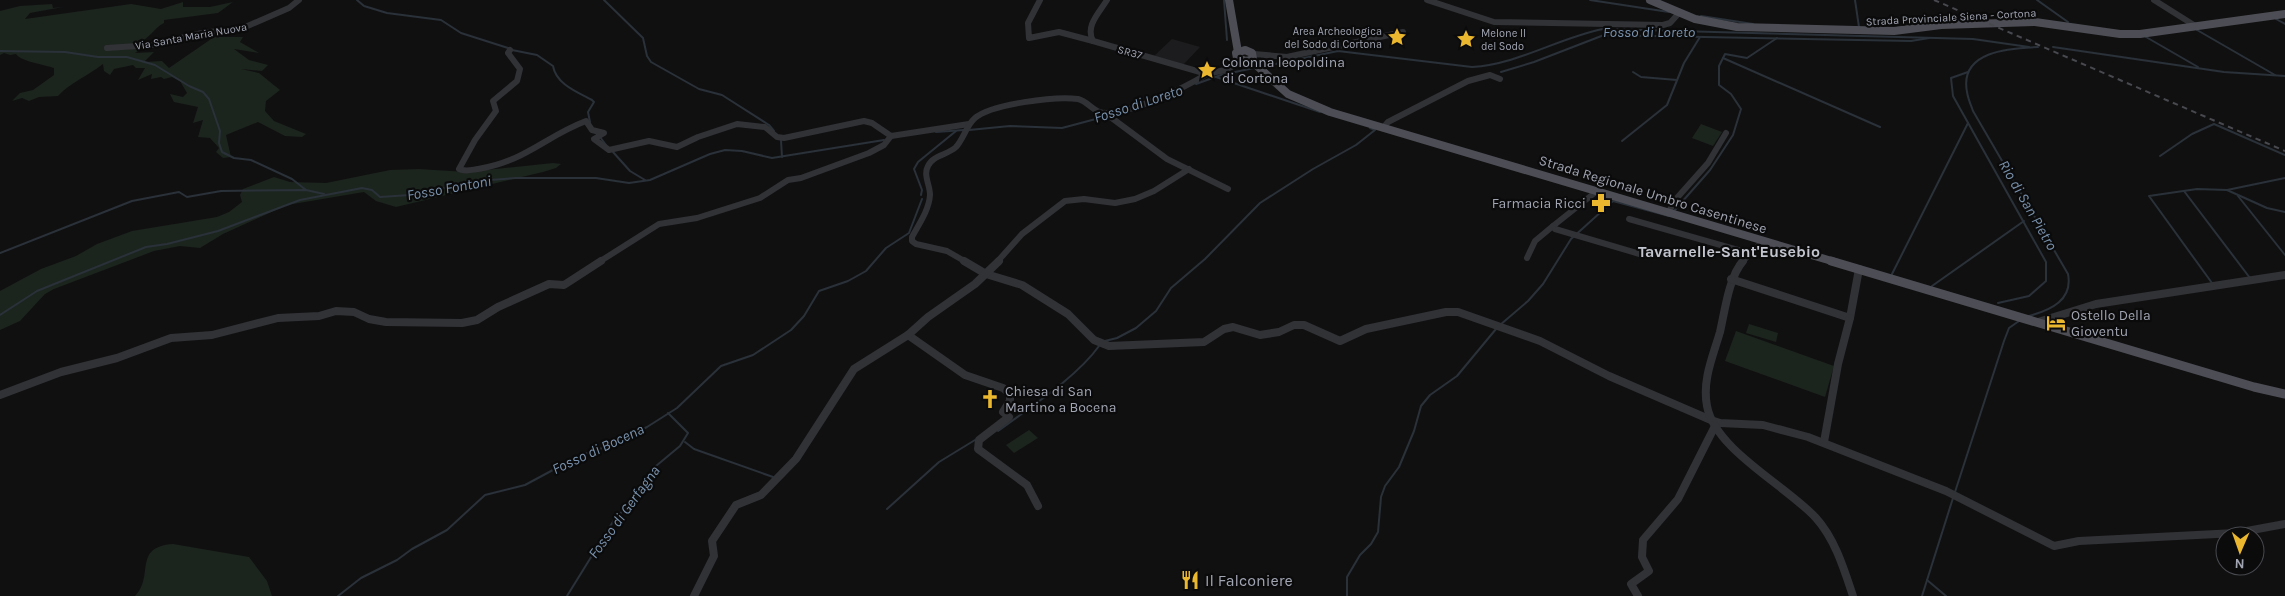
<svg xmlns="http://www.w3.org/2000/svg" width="2285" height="596" font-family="Karla,sans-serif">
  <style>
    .built { fill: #1c1c1e }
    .green { fill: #1c241e }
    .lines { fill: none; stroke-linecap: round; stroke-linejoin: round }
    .stream { stroke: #2a3139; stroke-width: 2 }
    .minor-far1 { stroke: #313236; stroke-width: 6 }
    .minor { stroke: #313236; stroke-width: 8 }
    .major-far1 { stroke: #4d4e55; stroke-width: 8 }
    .major { stroke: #4d4e55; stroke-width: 9 }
    .rail { stroke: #48494f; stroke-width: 2; stroke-dasharray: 5.5 4.5; stroke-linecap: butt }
    .labels { text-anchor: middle; stroke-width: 4.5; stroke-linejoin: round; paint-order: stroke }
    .far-street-label { font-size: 11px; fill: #a1a5b2; stroke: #0b0b0c }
    .far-poi-label { font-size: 11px; fill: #a1a5b2; stroke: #0b0b0c; text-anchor: end }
    .poi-label { font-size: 14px; fill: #a1a5b2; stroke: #0b0b0c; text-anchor: start }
    .street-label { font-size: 14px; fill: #a1a5b2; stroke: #0b0b0c }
    .water-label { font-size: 15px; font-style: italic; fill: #7991ac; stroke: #0b0b0c }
    .quarter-label { font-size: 16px; font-weight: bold; fill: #c2c5ce; stroke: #0b0b0c }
    .near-poi-label { font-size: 16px; fill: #a1a5b2; stroke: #0b0b0c; text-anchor: start }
  </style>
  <rect width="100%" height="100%" fill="#101011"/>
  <polygon class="built" points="1172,39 1200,47 1182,66 1153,57"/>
  <g class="green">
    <path d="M183,2V7H210L233,2L218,13L164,20V23C154,28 150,38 140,42L143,48L135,53L154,52L144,62L162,61L169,68L214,37H243L240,42L259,53L234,49L249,60L268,65L262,71L241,69L259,73L280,90L266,101L265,111L274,121L306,134L302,137L285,136L258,122L226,135L231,157L223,158L216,152L219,148L210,138L198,137L203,120L193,123L198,107L174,102L170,94L183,97L187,93L180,81L172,77L164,79L161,77L151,79L152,74L138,80L145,68H136L133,65L114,69L110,75L104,71L103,64C88,76 71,82 58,96L39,97L29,101L22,98L12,101L20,93L33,90L54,75V68C45,65 20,61 16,54L10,55L4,53L0,55V11L20,6L52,4L53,8L63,7L30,13L25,19L131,4L161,9Z"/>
    <polygon points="1701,124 1722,132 1713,146 1692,138"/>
    <polygon points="553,163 561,164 556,168 543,172 396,207 376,201 364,192 287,205 223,234 200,248 180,246 154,251 54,289 45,294 20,321 0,330 0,291 41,269 76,256 97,244 132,231 217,217 229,212 242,202 240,195 243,189 274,177 290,182 326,183 390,170 419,169 466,172"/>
    <polygon points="1749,324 1778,333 1776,342 1746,333"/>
    <polygon points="1736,331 1834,366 1825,397 1725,361"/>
    <polygon points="1029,430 1038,438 1014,453 1006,445"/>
    <path d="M173,544L249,557L267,581L272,596H135C155,576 132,547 173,544Z"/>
  </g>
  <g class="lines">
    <g class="stream">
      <polyline points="357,0 364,6 387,13 441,20 461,33 508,48"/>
      <polyline points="604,0 643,38 647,56 651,62 699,89 722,95 769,125 774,131"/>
      <polyline points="1224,0 1227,40"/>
      <polyline points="1590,0 1669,12"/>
      <polyline points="1855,0 1859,27"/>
      <polyline points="2037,0 2068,22"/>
      <polyline points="1701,16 1753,24"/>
      <polyline points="2276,19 2285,24"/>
      <polyline points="2197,30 2275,75"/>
      <polyline points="2146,37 2198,67"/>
      <polyline points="2053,47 2224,72 2285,76"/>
      <path d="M512,50L537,55L553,66C556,84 577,92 592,100L594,102L588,112L590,122"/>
      <polyline points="0,51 65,52 98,57 127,57 155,65 189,86 203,92 209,99 220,131 219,143 222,152 234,158 251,160 292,179 306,190"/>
      <polyline points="1723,58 1880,127"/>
      <path d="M1261,67L1338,51L1472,67C1519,64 1558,38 1603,29L1973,39L2029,47"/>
      <polyline points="1501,72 1534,62 1604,35 1911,41 1929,38"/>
      <polyline points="1633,72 1641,77 1677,80"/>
      <polyline points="1968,72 1951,78 1953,96 2046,262 2046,281 2029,296 1998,303"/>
      <polyline points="1216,77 1320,112"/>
      <polyline points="1196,84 1221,75 1254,68"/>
      <polyline points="969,130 1010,126 1062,128 1107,116"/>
      <polyline points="936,132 964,130"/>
      <polyline points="600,137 606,145"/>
      <polyline points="781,140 782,157"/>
      <polyline points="1622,141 1667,105 1684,63 1700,37"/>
      <polyline points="613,152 630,171 645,180"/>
      <polyline points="2160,156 2192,134 2214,124 2285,155"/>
      <polyline points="2227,190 2267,208 2285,212"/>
      <polyline points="2184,191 2250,278"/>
      <polyline points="921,195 922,190 914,169 918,162 956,131"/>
      <polyline points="2238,196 2285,255"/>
      <polyline points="1674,211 1710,170 1733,135 1741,109 1731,94 1719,85 1719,66 1725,54 1747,58 1777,38"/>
      <polyline points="0,253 132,201 179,192 187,197 221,191 306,190 324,194"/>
      <polyline points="1892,274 1968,123"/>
      <polyline points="2212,283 2149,196 2197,189 2227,190 2285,178"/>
      <polyline points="1932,286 2024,221"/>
      <polyline points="0,315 37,291 146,247 167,244 218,231 300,200 362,188 372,190 380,197 425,194 464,182 516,178 596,178 629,183 650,180 710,154 725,150 742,151 772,158 884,140"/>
      <path d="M2029,316C2051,310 2073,300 2068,274L1973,111C1971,105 1968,99 1967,92C1959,51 2010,48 2038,47"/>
      <polyline points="1500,325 1528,301 1543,284 1571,239 1613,201 1669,216"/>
      <polyline points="1105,341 1117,338 1136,328 1156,311 1171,288 1205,259 1260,203 1313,169 1356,145 1375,130 1370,128"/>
      <path d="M998,431C1029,408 1077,377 1099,346"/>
      <polyline points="685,442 694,449 773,477"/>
      <polyline points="1955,492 2004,341 2009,328 2019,321"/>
      <polyline points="887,509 939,462 975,440"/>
      <polyline points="1927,580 1946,596"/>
      <polyline points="338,596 361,578 397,560 412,549 447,530 485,495 525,485 579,456 614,444 647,427 677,408 721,366 753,355 791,330 804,316 819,291 848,281 866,271 886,248 909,233 922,199"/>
      <polyline points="567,596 614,520 642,491 656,466 680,446 688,433 668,413"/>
      <polyline points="1347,596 1347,577 1360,555 1371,544 1378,532 1381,497 1385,486 1399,467 1414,431 1421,406 1430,395 1457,376 1496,329"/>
      <polyline points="1922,596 1953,498"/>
    </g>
    <g class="minor-far1">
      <polyline points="1040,0 1028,23 1029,38 1059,32 1093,41"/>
      <path d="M1107,0C1099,13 1085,26 1093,41L1207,74L1225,70L1243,61"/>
      <polyline points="1427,0 1494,22 1663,25 1670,23 1679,13"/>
      <polyline points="2154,0 2197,27"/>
      <polyline points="107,48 152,45 202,33 243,28 289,8 299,0"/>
      <path d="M510,50L508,53L520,69L517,81L493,101L496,111L475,140L459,169C465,172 471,170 478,169C524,162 546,136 586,121L592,130L604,133L594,139L609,150L649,141L677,147L698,137L737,124L765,127L777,137L784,138L864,121L872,123L891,136"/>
      <polyline points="1254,54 1287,57 1403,32"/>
      <polyline points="1105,113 1167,159 1228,189"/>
      <polyline points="1383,128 1388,122 1468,81 1490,75 1500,79"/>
      <polyline points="1597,191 1553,226 1555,229 1643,255"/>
      <polyline points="1668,213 1676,199 1708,163 1726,133"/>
      <polyline points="1629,219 1752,254"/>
      <polyline points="1527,258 1535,241 1553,226"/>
      <polyline points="599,262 659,224 697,218 760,198 788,180 801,178 869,153 884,145 891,136 969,124"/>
      <path d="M966,262L947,251L916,244L912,241V237C919,224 929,210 930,195C930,185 923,175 928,166C933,155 948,155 956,147C964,138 966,126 975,118C991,104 1056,96 1078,99C1088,101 1094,113 1104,113C1131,114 1184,88 1207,74"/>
      <polyline points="997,262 1022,234 1065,201 1084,199 1115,203 1135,199 1154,191 1189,169"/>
      <polyline points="1742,262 1763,241"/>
    </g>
    <g class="minor">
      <polyline points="964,261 986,274 1022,285 1068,314 1094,340 1109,346 1204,342 1224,329 1233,327 1260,335 1279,332 1294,325 1304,325 1340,341 1366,329 1446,312 1458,312 1540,341 1609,376 1711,420 1720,423 1763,425 1808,437 1946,491 2054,546 2079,541 2236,533 2285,524"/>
      <path d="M1743,261C1729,277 1725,310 1720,332C1713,356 1702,380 1707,406C1715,450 1787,486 1816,518C1835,539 1844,569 1853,596"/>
      <polyline points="1731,279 1850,318 1859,269"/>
      <polyline points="2038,322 2096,304 2285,275"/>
      <polyline points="908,335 965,375 1003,388 1010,394 1010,401 1003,412 1009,417 979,440 978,449 1027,485 1038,506"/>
      <polyline points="0,395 61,372 117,358 171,338 212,335 278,318 319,316 336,311 354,312 369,319 386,322 462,323 477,320 498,307 549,284 564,285 601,261"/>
      <polyline points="1824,442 1838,364 1850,318"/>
      <polyline points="694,596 714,556 712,541 736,505 761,495 796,459 854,369 908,335 928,317 975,284 999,261"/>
      <polyline points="1638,596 1631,584 1649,571 1642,557 1643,540 1678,499 1715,426"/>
    </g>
    <g class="major-far1">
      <polyline points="1229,0 1238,52"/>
      <polyline points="1650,0 1695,19 1737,27 1894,31 1941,25 2035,22 2120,34 2140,34 2285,14"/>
      <polygon points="1245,50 1252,53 1253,59 1246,61 1237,58 1236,53"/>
      <polyline points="1247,61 1255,64 1288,94 1330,112 1835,262"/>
    </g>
    <polyline class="major" points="1831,261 2254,387 2285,394"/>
    <polyline class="rail" points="1934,0 2285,151"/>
  </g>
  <defs>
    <g id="sight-bare" transform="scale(1.5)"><path d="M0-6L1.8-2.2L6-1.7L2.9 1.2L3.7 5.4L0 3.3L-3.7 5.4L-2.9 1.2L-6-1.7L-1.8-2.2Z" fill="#eab72f" stroke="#0b0b0c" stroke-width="2.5" paint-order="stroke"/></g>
    <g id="pharmacy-bare" transform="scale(1.5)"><path d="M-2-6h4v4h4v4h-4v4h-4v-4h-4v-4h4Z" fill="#eab72f" stroke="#0b0b0c" stroke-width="2.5" paint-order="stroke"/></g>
    <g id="hotel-bare" transform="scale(1.5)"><path d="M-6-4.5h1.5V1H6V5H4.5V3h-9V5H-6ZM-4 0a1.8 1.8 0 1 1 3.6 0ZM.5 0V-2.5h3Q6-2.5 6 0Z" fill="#eab72f" stroke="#0b0b0c" stroke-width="2.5" paint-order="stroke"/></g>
    <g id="church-bare" transform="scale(1.5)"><path d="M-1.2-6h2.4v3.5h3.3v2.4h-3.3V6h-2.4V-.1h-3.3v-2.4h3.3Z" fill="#eab72f" stroke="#0b0b0c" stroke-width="2.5" paint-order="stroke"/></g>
    <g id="restaurant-bare" transform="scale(1.5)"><path d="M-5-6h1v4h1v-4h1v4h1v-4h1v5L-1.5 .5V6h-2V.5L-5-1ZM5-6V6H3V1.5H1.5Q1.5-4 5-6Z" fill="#eab72f" stroke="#0b0b0c" stroke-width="2.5" paint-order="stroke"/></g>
  </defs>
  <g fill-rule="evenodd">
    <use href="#sight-bare" x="1397" y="37"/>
    <use href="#sight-bare" x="1466" y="39"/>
    <use href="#sight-bare" x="1207" y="70"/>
    <use href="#pharmacy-bare" x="1601" y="203"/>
    <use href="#hotel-bare" x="2056" y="323"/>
    <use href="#church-bare" x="990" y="399"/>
    <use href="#restaurant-bare" x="1190" y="580"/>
  </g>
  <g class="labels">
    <g class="far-street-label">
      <text transform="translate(1951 17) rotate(-3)" y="4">Strada Provinciale Siena - Cortona</text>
      <text transform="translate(191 36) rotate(-10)" y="4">Via Santa Maria Nuova</text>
      <text transform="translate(1130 52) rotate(16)" y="4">SR37</text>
    </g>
    <g class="far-poi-label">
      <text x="1382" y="35">Area Archeologica<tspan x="1382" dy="13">del Sodo di Cortona</tspan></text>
      <text x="1481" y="37" text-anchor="start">Melone II<tspan x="1481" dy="13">del Sodo</tspan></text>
    </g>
    <g class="poi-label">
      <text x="1222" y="67">Colonna leopoldina<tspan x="1222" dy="16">di Cortona</tspan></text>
      <text x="1586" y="208" text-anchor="end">Farmacia Ricci</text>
      <text x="2071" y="320">Ostello Della<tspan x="2071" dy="16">Gioventu</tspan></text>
      <text x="1005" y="396">Chiesa di San<tspan x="1005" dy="16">Martino a Bocena</tspan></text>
    </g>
    <g class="street-label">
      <text transform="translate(1653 194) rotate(17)" y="5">Strada Regionale Umbro Casentinese</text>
    </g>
    <g class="water-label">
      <text x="1649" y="37">Fosso di Loreto</text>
      <text transform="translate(1138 104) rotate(-18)" y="5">Fosso di Loreto</text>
      <text transform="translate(449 188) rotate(-10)" y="5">Fosso Fontoni</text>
      <text transform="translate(2028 205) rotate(60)" y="5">Rio di San Pietro</text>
      <text transform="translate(598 449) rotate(-25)" y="5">Fosso di Bocena</text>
      <text transform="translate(624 512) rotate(-54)" y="5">Fosso di Gerfagna</text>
    </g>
    <g class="quarter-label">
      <text x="1729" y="257">Tavarnelle-Sant'Eusebio</text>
    </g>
    <g class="near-poi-label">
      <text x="1205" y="586">Il Falconiere</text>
    </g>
  </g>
  <g transform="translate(2240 551) rotate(182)"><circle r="24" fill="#0b0b0c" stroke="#47494e"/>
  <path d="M0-4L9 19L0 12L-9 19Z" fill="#eab72f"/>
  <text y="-8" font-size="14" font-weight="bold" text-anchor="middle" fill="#a1a5b2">N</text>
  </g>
</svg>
